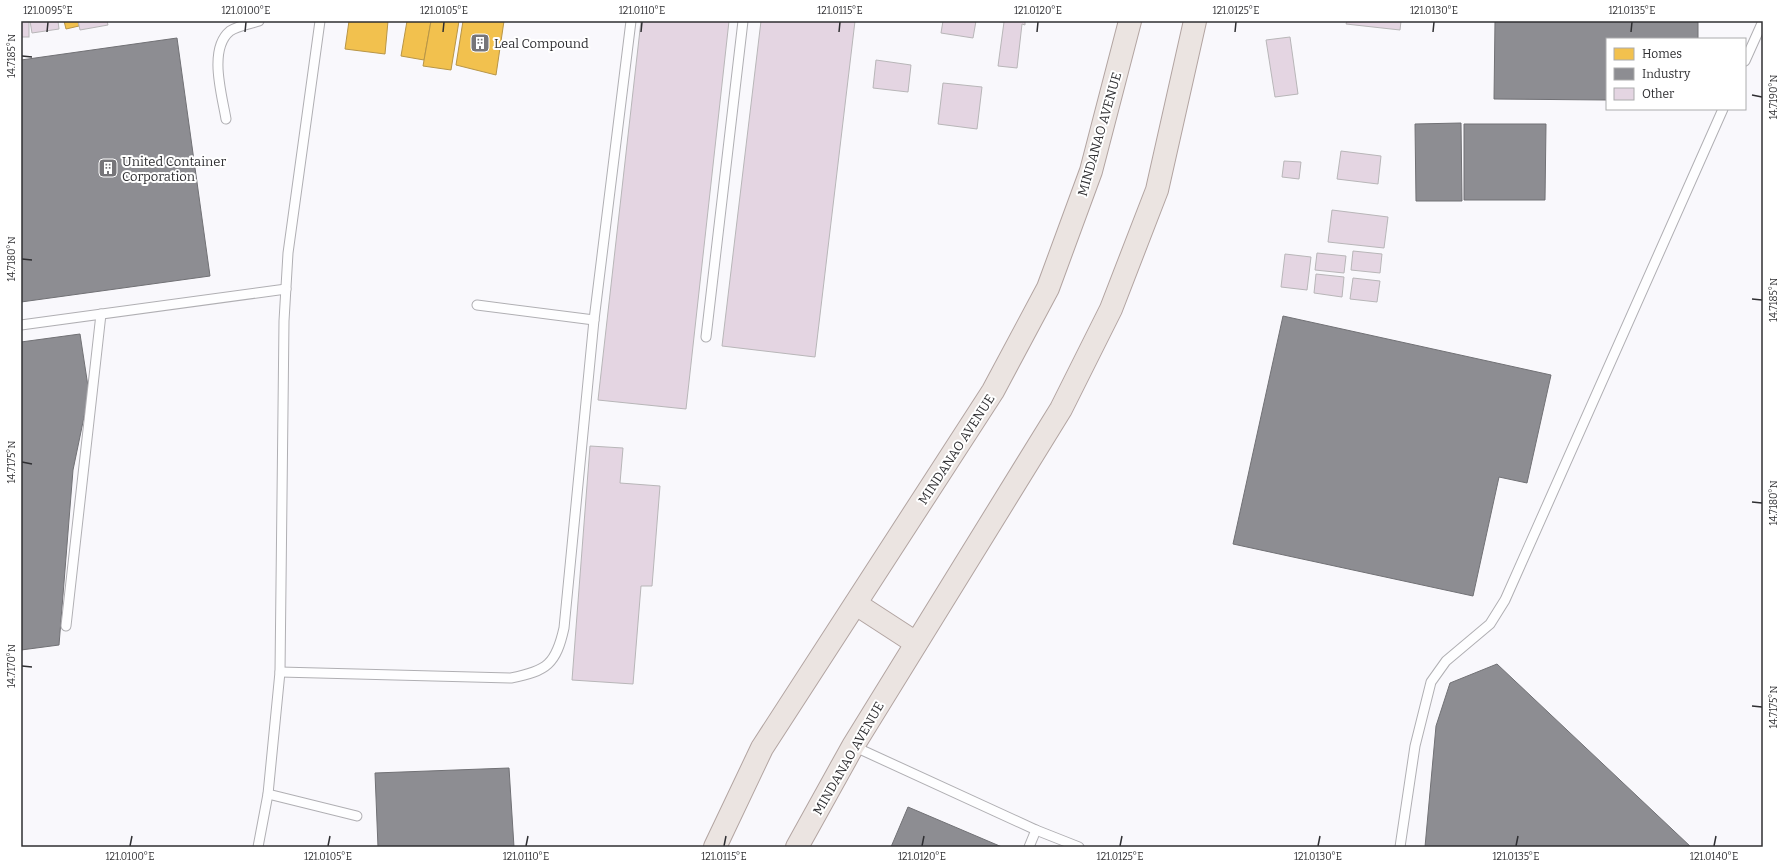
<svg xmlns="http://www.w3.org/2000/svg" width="1784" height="868" font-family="Bitter,serif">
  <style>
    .homes { fill: #f2c14e; stroke: #b89546 }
    .industry { fill: #8d8d92; stroke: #717175 }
    .building { fill: #e4d5e2; stroke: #b8b6b8 }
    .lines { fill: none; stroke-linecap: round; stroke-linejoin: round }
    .lane-casing { stroke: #b0afb3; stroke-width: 11 }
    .primary-casing { stroke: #b2a4a1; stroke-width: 24 }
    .lane { stroke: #fefeff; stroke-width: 9 }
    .primary { stroke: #ebe4e1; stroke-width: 22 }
    .ticks { fill: none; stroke: #2f2f32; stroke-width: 1.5 }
    .labels { text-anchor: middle; stroke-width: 4; stroke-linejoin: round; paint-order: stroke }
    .poi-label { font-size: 13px; fill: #2f2f32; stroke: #fff; text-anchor: start }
    .street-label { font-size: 13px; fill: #2f2f32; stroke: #fff }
    .neatline { fill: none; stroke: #2f2f32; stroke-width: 1.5 }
    .ticks-label { font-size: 10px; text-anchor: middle; fill: #2f2f32 }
  </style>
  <rect width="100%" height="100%" fill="#f9f8fc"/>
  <g class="homes">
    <polygon points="64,21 78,21 79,26 66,29"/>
    <polygon points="349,21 388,21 385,54 345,49"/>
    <polygon points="407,21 431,21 424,60 401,56"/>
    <polygon points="431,21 459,21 451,70 423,66"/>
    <polygon points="463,21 504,21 496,75 456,65"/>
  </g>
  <g class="industry">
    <polygon points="1495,21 1698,21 1698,39 1607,39 1607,100 1494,99"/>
    <polygon points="177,38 210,276 21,302 21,60"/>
    <polygon points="1461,123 1462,201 1416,201 1415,124"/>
    <polygon points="1464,124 1546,124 1545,200 1464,200"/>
    <polygon points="1283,316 1551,375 1527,483 1499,477 1473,596 1233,544"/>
    <polygon points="80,334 89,393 73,470 59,645 21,650 21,342"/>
    <polygon points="1497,664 1691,847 1425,847 1436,726 1450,683"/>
    <polygon points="509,768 514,847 378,847 375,773"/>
    <polygon points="908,807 1002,847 891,847"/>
  </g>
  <g class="building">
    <rect x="21" y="21" width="8" height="16"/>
    <polygon points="30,21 58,21 59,29 32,33"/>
    <polygon points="78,21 107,21 108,25 80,30"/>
    <polygon points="641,21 729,21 686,409 598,400"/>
    <polygon points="761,21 855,21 815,357 722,346"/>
    <polygon points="943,21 976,21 973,38 941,33"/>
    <polygon points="993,21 1025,21 1025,25 1022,24 1017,68 998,66 1004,22"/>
    <polygon points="1347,21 1401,21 1400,30 1346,24"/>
    <polygon points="1290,37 1298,94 1275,97 1266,40"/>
    <polygon points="876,60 911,65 908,92 873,88"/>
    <polygon points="943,83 982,87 977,129 938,124"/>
    <polygon points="1341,151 1381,156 1378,184 1337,179"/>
    <polygon points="1284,161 1301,162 1299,179 1282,177"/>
    <polygon points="1332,210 1388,217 1384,248 1328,242"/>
    <polygon points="1353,251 1382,254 1380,273 1351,270"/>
    <polygon points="1317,253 1346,256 1344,273 1315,270"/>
    <polygon points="1285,254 1311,257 1307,290 1281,287"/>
    <polygon points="1316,274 1344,277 1342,297 1314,293"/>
    <polygon points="1353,278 1380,281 1377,302 1350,299"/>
    <polygon points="590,446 623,448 620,483 660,486 652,586 641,586 633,684 572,680"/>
  </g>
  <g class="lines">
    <g class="lane-casing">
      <g id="lane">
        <polyline points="1745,61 1763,21"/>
        <path d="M226,119C222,95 208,49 230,31C237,26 250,24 259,21"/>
        <polyline points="477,305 594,320"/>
        <polyline points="21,325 286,289"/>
        <polyline points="706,337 743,21"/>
        <polyline points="66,626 101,314"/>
        <path d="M280,672L511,678C547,671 556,664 564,628L594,320L631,21"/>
        <polyline points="853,746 1036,830 1079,847"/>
        <polyline points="268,794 357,816"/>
        <polyline points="258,847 268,794 280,672 284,321 288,253 320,21"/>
        <polyline points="1029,847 1036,830"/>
        <polyline points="1400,847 1415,746 1431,682 1446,661 1490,624 1505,600 1723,109"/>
      </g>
    </g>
    <g class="primary-casing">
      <g id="primary">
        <polyline points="856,604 916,643"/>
        <polyline points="715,847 762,748 993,391 1048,288 1091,171 1130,21"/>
        <polyline points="797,847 853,746 1061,409 1111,309 1157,190 1195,21"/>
      </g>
    </g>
    <use href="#lane" class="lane"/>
    <use href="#primary" class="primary"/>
  </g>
  <path class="ticks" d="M47,32L48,22M245,32L246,22M443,32L444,22M641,32L642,22M839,32L840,22M1037,32L1038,22M1235,32L1236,22M1433,32L1434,22M1631,32L1632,22M22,56L32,57M1752,95L1762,97M22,259L32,260M1752,299L1762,300M22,462L32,464M1752,502L1762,503M22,666L32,667M1752,706L1762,707M130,846L132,836M328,846L330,836M526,846L528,836M724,846L726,836M922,846L924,836M1120,846L1122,836M1318,846L1320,836M1516,846L1518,836M1714,846L1716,836"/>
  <defs>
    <g id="building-square" transform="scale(1)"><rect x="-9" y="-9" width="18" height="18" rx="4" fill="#767579" stroke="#fff"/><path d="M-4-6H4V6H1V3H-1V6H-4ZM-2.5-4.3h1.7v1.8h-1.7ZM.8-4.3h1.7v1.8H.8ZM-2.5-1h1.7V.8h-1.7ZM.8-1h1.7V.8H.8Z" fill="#fff"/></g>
  </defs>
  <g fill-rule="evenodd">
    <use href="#building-square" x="480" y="43"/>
    <use href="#building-square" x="108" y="168"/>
  </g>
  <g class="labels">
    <g class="poi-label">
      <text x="494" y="48">Leal Compound</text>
      <text x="122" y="166">United Container<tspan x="122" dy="15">Corporation</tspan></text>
    </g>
    <g class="street-label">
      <text transform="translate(1099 134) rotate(-74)" y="5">MINDANAO AVENUE</text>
      <text transform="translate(956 449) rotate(-57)" y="5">MINDANAO AVENUE</text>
      <text transform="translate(848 758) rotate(-60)" y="5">MINDANAO AVENUE</text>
    </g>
  </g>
  <rect width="1784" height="868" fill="none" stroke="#ffffff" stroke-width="44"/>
  <rect x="1606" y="38" width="140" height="72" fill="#ffffff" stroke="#acacad"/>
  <rect x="1614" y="48" width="20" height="12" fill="#f2c14e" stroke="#acacad"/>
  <text x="1642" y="58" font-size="12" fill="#2f2f32">Homes</text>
  <rect x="1614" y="68" width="20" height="12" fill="#8d8d92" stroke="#acacad"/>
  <text x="1642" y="78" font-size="12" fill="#2f2f32">Industry</text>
  <rect x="1614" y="88" width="20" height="12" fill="#e4d5e2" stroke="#acacad"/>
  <text x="1642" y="98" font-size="12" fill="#2f2f32">Other</text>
  <rect x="22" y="22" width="1740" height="824" class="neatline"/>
  <g class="ticks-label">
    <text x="48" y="14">121.0095°E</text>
    <text x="246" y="14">121.0100°E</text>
    <text x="444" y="14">121.0105°E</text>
    <text x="642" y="14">121.0110°E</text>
    <text x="840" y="14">121.0115°E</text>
    <text x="1038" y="14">121.0120°E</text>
    <text x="1236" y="14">121.0125°E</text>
    <text x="1434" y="14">121.0130°E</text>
    <text x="1632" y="14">121.0135°E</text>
    <text transform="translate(11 56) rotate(-90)" y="4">14.7185°N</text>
    <text transform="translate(1773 97) rotate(-90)" y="4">14.7190°N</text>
    <text transform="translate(11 259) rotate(-90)" y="4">14.7180°N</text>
    <text transform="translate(1773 300) rotate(-90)" y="4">14.7185°N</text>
    <text transform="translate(11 462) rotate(-90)" y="4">14.7175°N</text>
    <text transform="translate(1773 503) rotate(-90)" y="4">14.7180°N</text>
    <text transform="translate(11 666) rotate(-90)" y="4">14.7170°N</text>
    <text transform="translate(1773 707) rotate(-90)" y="4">14.7175°N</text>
    <text x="130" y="860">121.0100°E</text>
    <text x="328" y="860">121.0105°E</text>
    <text x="526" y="860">121.0110°E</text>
    <text x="724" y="860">121.0115°E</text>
    <text x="922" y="860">121.0120°E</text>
    <text x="1120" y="860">121.0125°E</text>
    <text x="1318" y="860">121.0130°E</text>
    <text x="1516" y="860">121.0135°E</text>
    <text x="1714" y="860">121.0140°E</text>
  </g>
</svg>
